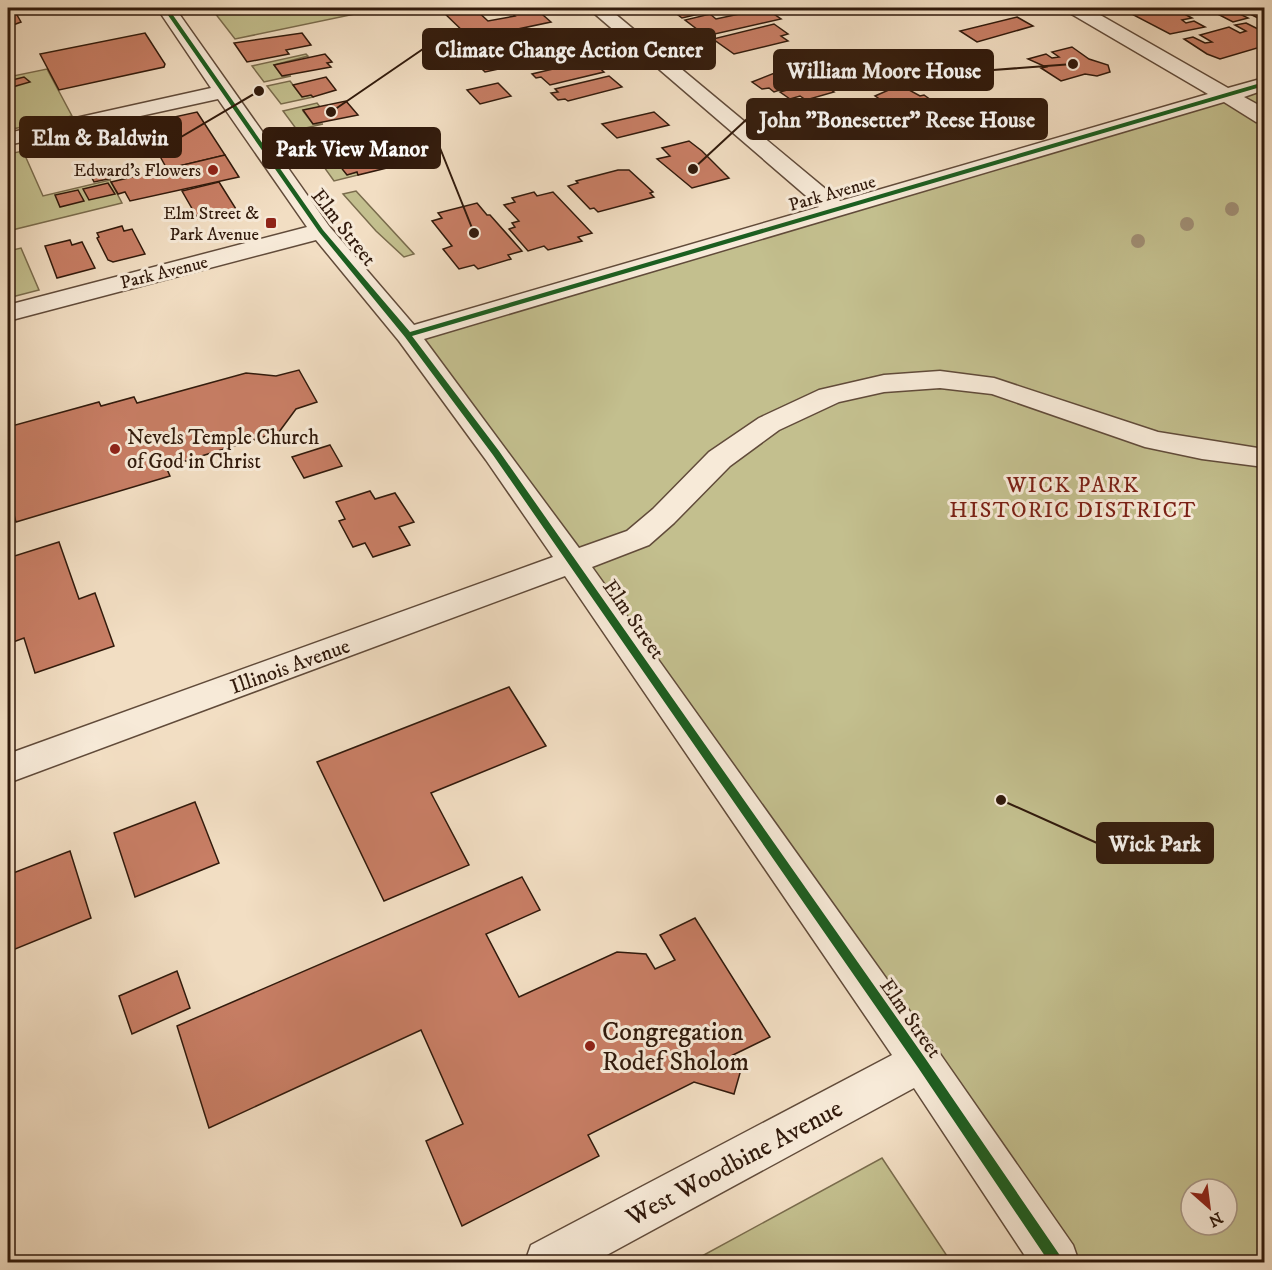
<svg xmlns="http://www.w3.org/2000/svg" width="1272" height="1270" font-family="'IM FELL DW Pica',serif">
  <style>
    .green { fill: #c3bf8e; stroke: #7a6c4d; stroke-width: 1.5; fill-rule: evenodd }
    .building { fill: #c87e65; stroke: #311a0c; stroke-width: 1.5 }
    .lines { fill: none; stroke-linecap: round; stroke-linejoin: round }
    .minor-casing { stroke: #614b3a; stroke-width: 3 }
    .minor { fill: #f7ead8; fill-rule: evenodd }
    .cycleway-casing { stroke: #f7ead8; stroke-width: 4 }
    .cycleway { fill: #1b5e20; fill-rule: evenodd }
    .tree { fill: #a08e74 }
    .poi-dot { fill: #8f2418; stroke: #f7ead8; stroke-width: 2 }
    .labels { text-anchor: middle; stroke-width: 6; stroke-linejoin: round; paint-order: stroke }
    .far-poi-label { font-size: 18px; fill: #311a0c; stroke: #f7ead8; text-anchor: end }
    .far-street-label { font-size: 18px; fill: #311a0c; stroke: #f7ead8 }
    .street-label { font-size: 21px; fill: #311a0c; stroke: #f7ead8 }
    .poi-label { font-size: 21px; fill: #311a0c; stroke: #f7ead8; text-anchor: start }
    .neighbourhood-label { font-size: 22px; letter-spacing: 1.5px; fill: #7a1f14; stroke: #f7ead8 }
    .near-poi-label { font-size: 26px; fill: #311a0c; stroke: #f7ead8; text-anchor: start }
    .near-street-label { font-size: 26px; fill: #311a0c; stroke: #f7ead8 }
    .leader { fill: none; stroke: #311a0c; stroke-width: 2 }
    .callout-dot { fill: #311a0c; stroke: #f7ead8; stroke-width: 2 }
    .callout { fill: #311a0c; stroke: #311a0c; stroke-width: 2 }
    .callout-label { font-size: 22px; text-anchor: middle; font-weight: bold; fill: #fff }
  </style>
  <rect width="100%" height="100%" fill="#f2dec3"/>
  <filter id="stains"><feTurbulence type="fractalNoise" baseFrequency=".00333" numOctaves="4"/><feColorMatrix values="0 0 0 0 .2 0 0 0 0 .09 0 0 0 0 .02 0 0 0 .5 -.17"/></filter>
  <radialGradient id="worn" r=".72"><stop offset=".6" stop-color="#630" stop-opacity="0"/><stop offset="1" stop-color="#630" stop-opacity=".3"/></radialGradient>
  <g class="green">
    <polygon points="211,8 377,8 379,9 235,39"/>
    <polygon points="306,54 308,56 274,65 282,76 291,76 264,82 252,66"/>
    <polygon points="47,69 72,116 8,130 8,77"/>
    <polygon points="290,81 302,97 311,95 313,97 281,104 267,86"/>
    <path d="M1264,84V1262H1056L921,1062L408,335ZM1191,1189H1227V1225H1191Z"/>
    <polygon points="317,103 320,107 303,111 313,124 323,124 297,130 283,111"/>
    <polygon points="23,151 43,196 110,180 122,203 8,231 8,154"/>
    <polygon points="349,153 351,156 336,160 347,175 357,172 358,175 334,181 319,160"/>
    <polygon points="356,191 414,254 404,257 376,231 343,194"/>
    <polygon points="21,248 39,290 8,298 8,251"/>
    <polygon points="882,1158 951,1262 691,1262"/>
  </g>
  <g class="building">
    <polygon points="8,8 13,8 21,22 8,27"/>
    <polygon points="439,8 484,8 475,9 488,21 515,16 505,8 535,8 551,22 471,39"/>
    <polygon points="669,8 702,8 708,12 682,18"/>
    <polygon points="732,8 765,8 781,19 706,36 685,20 710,14 716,19 739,14"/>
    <polygon points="1157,8 1173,8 1192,18 1182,20 1186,23 1194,21 1205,27 1170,34 1122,9"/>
    <polygon points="1206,8 1228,8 1248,18 1233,22"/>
    <polygon points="1238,8 1264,8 1264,21"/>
    <polygon points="1017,17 1033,26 977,42 960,31"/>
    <polygon points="1246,23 1264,32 1264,46 1220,59 1207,54 1184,39 1193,37 1205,43 1212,42 1200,35 1229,27 1240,33 1246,31 1235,25"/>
    <polygon points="774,24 788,34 781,36 788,41 734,54 713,39"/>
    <polygon points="541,29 552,29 564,40 520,52 513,45 516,44 514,42 507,43 501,38"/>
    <polygon points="145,33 165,64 164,67 59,90 40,54"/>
    <polygon points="302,33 311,45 286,50 289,54 247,62 234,43"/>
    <polygon points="1072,47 1089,59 1108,65 1110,72 1097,76 1085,74 1061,81 1041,68 1046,67 1028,59 1046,54 1052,58 1059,57 1052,52"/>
    <polygon points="325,54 332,62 327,63 331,67 282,76 274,65"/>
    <polygon points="591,60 604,72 550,85 541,77 536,78 532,74"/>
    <polygon points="497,62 503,68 485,72 479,66"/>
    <polygon points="790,71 810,80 774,92 769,88 762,89 752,82 777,72 780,74"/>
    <polygon points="609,76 622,87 568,101 565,99 558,100 551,93 558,92 555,89"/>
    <polygon points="24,77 30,82 9,88 8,86 8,81"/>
    <polygon points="326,77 336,90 313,97 311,95 302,97 293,85"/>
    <polygon points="818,81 834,92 806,100 800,96 790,99 780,92"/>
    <polygon points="498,83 511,96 480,104 467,90"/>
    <polygon points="900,85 920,96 924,95 942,108 939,109 949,118 913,127 899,119 887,110 890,108 878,103 878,98 875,96"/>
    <polygon points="346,101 358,115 313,124 303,110"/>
    <polygon points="197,112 225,155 167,169 151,140 96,152 88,136"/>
    <polygon points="654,112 669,125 617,138 602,124"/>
    <polygon points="689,141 702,151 729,178 692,188 657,159 670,156 662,148"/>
    <polygon points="384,146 399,165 358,175 357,172 347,175 335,160"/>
    <polygon points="225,155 239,177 130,201 125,192 118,194 111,182"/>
    <polygon points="618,170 629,170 653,192 650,193 654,197 598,212 594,208 590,209 568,186 578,183 576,181"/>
    <polygon points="115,171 118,177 94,182 91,176"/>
    <polygon points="219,182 236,209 198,219 182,191"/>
    <polygon points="108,183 115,194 89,200 83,189"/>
    <polygon points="78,190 84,201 60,207 55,195"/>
    <polygon points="534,192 537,196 553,192 592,233 578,237 582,241 548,250 544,246 528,251 509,229 515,227 512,223 519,221 504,205 515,202 512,198"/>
    <polygon points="477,203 487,215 490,215 522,251 508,255 511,259 478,269 474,265 459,269 443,249 452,246 432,221 442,218 438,213"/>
    <polygon points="122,226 124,231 132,229 145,254 113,262 108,260 97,238 99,237 97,233"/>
    <polygon points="70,240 72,245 82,242 95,268 57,278 45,246"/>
    <polygon points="299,370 317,402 296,409 279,432 166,467 170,476 16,522 8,494 8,427 99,402 101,406 134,397 137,403 246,373 276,376"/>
    <polygon points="330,445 342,466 304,478 292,457"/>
    <polygon points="370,491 375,499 395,493 414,522 399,527 410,545 373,557 365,543 353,547 339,521 345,519 336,502"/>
    <polygon points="59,542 79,599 95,593 114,646 35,673 24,638 8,644 8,617 11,616 8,604 8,558"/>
    <polygon points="509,687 546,746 431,793 469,865 384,901 317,762"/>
    <polygon points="195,802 219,863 135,897 114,833"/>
    <polygon points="70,851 91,918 8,952 8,875"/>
    <polygon points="522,877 540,910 486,934 519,997 617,952 646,954 655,969 675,960 660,935 695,918 770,1037 733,1055 744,1059 734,1094 694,1082 588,1135 599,1156 462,1226 426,1141 463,1124 421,1030 209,1128 177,1026"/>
    <polygon points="177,971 190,1008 132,1034 119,996"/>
  </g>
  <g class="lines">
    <g class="minor-casing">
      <polygon id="minor" points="157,8 175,8 329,226 414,325 819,207 588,8 608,8 840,201 1208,94 1068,12 1066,8 1088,8 1228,88 1264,78 1264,90 1244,97 1264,108 1264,123 1256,122 1224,102 424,339 579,548 627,531 653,509 709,452 759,418 819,390 884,375 940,371 994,378 1158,432 1264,449 1264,467 1202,459 1145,447 992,394 940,388 884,392 839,402 779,430 730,466 674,523 649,545 592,567 936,1048 1073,1245 1079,1262 1029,1262 914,1088 594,1262 525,1262 531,1245 892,1055 565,576 8,783 8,754 553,557 486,460 399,341 316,240 8,321 8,305 307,227 218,99 8,145 8,133 211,88"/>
    </g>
    <use href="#minor" class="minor"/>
    <g class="cycleway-casing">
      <polygon id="cycleway" points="163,8 168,8 323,230 410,332 1264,82 1264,86 412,336 499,451 925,1058 1061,1257 1062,1262 1049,1262 917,1066 493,455 405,337 319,232"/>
    </g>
    <use href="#cycleway" class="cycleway"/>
  </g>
  <g class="tree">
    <circle cx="1232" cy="209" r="7"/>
    <circle cx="1187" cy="224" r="7"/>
    <circle cx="1138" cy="241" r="7"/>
  </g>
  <g class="poi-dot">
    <circle cx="213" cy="170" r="6"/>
    <rect x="265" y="217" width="12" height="12" rx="3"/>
    <circle cx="115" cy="449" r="6"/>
    <circle cx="590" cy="1046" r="6"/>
  </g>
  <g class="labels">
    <g class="far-poi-label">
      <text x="201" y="176">Edward's Flowers</text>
      <text x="259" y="219">Elm Street &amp;<tspan x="259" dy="21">Park Avenue</tspan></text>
    </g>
    <g class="far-street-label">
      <text transform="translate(832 193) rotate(-16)" y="6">Park Avenue</text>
      <text transform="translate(164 272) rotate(-14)" y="6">Park Avenue</text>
    </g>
    <g class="street-label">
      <text transform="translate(344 227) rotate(52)" y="7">Elm Street</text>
      <text transform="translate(634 619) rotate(55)" y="7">Elm Street</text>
      <text transform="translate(290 666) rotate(-20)" y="7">Illinois Avenue</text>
      <text transform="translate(911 1018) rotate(55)" y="7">Elm Street</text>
    </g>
    <g class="poi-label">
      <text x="127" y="444">Nevels Temple Church<tspan x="127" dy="24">of God in Christ</tspan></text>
    </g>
    <g class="neighbourhood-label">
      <text x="1073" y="492">WICK PARK<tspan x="1073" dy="25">HISTORIC DISTRICT</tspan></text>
    </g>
    <g class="near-poi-label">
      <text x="602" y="1040">Congregation<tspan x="602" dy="30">Rodef Sholom</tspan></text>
    </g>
    <g class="near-street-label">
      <text transform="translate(734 1162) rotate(-28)" y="9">West Woodbine Avenue</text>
    </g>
  </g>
  <path class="leader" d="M331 112L423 49M1073 64L993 70M693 169L747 119M259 91L181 137M474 233L440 148M1001 800L1097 843"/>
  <g class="callout-dot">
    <circle cx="331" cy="112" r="6"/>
    <circle cx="1073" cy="64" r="6"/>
    <circle cx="693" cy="169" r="6"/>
    <circle cx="259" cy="91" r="6"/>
    <circle cx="474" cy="233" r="6"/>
    <circle cx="1001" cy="800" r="6"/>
  </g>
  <g class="callout">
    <rect x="423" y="29" width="292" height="40" rx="6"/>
    <rect x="774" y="50" width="219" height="40" rx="6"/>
    <rect x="747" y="99" width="300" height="40" rx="6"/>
    <rect x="20" y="117" width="161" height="40" rx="6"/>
    <rect x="263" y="128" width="177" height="40" rx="6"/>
    <rect x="1097" y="823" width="116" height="40" rx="6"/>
  </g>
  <g class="callout-label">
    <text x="569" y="57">Climate Change Action Center</text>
    <text x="884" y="78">William Moore House</text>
    <text x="897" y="127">John "Bonesetter" Reese House</text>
    <text x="100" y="145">Elm &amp; Baldwin</text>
    <text x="352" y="156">Park View Manor</text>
    <text x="1155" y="851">Wick Park</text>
  </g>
  <rect width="1272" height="1270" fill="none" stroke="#f2dec3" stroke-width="30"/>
  <rect x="9" y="9" width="1254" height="1252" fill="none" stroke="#311a0c" stroke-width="3"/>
  <rect x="15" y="15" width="1242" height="1240" fill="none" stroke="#311a0c" stroke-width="1.5"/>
  <g transform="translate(1209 1207) rotate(152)"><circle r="28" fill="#f7ead8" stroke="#a89786" stroke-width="1.5"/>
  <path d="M0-4.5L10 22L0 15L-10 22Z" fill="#8f2418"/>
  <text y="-9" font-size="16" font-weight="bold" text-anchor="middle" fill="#311a0c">N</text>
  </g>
  <rect width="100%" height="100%" filter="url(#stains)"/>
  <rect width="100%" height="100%" fill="url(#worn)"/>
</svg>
